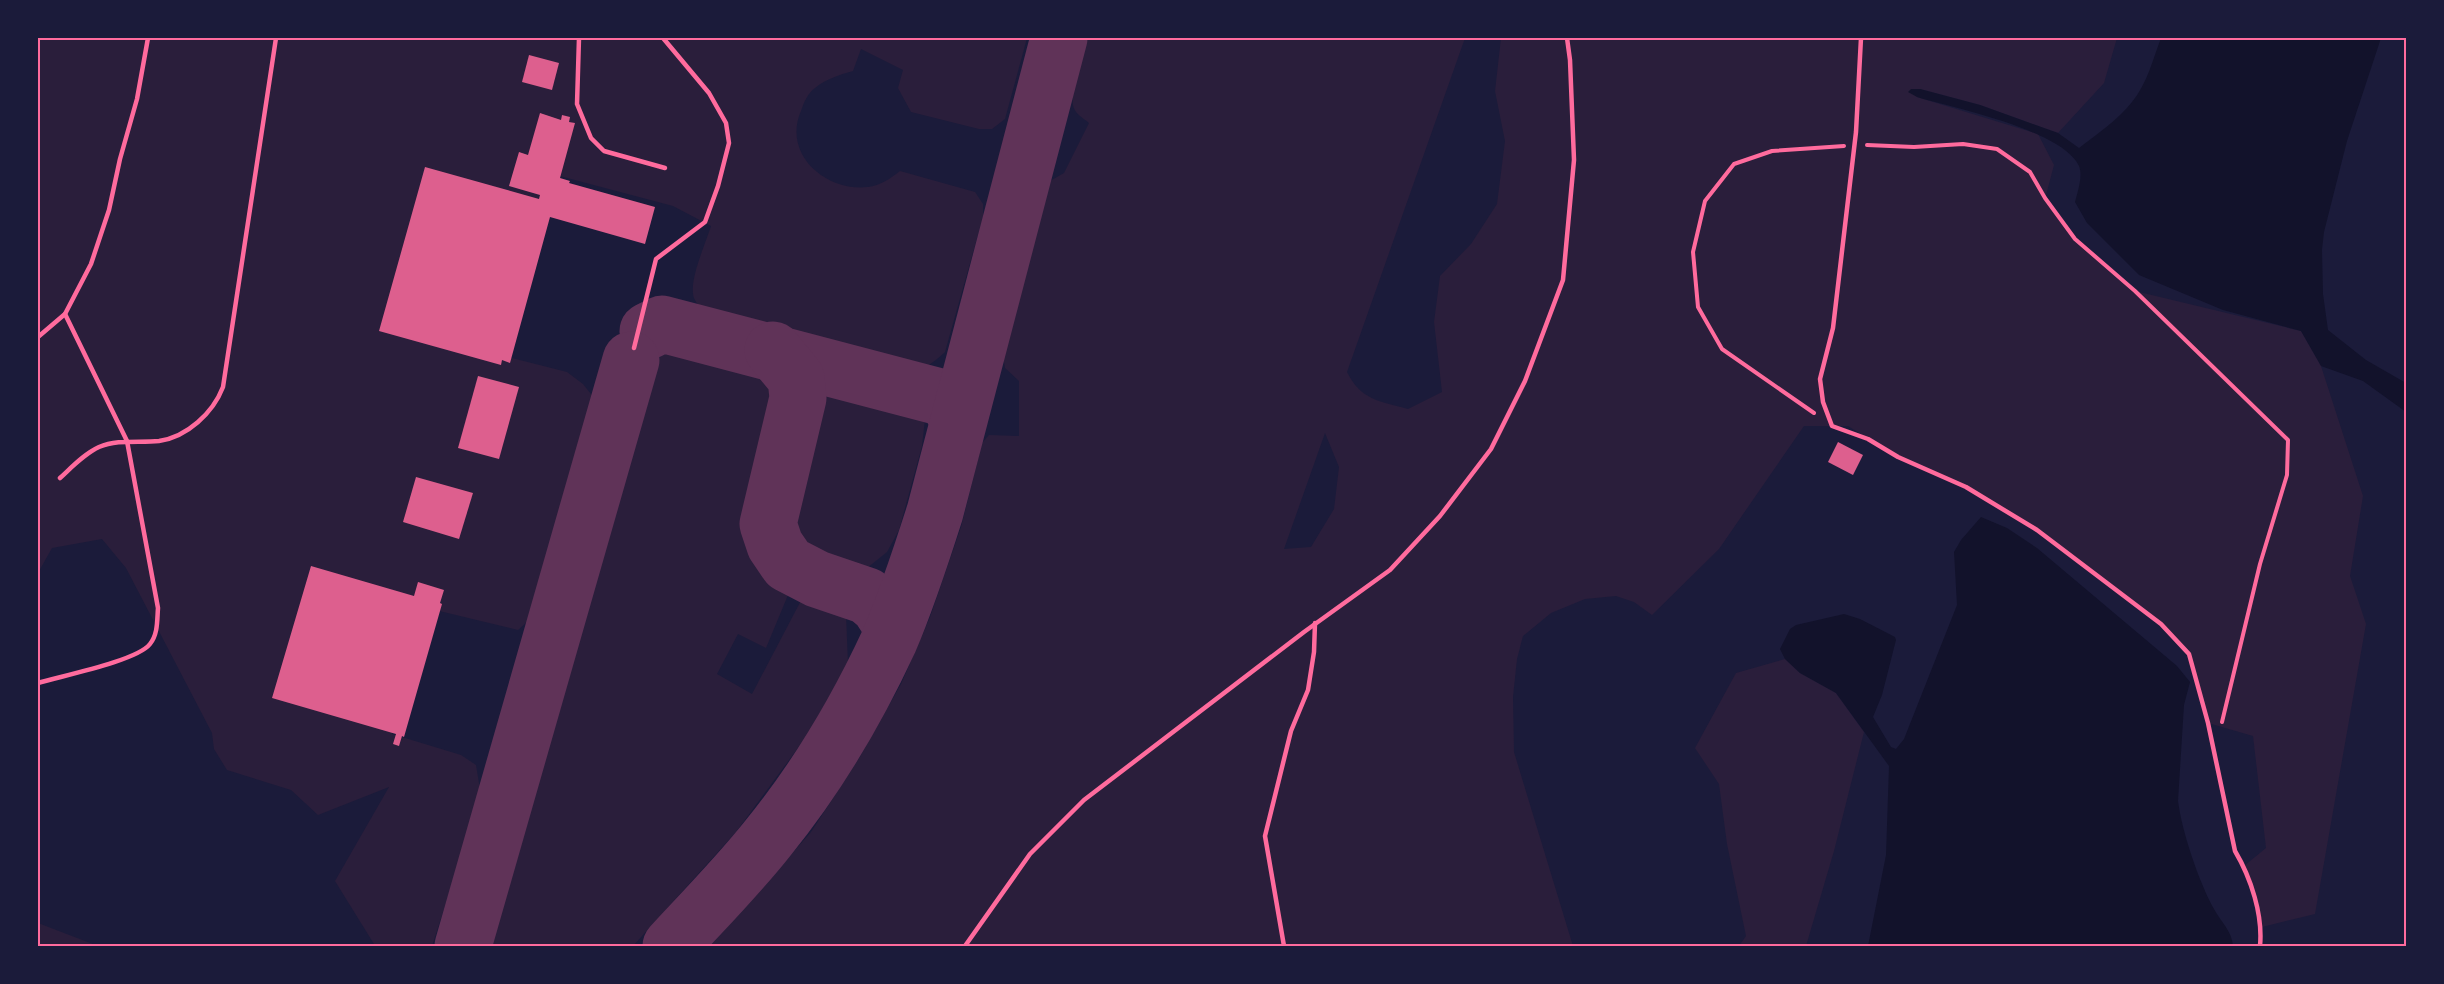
<svg xmlns="http://www.w3.org/2000/svg" width="2444" height="984" font-family="Ubuntu,sans-serif">
  <style>
    .green { fill: #2a1e3b; fill-rule: evenodd }
    .water { fill: #12122b }
    .lines { fill: none; stroke-linecap: round; stroke-linejoin: round }
    .taxiway { stroke: #603358; stroke-width: 57 }
    .building { fill: #dd5f8e }
    .path { stroke: #ff6b9d; stroke-width: 4 }
    .service { stroke: #ff6b9d; stroke-width: 4.5 }
    .neatline { fill: none; stroke: #ff6b9d; stroke-width: 2 }
  </style>
  <rect width="100%" height="100%" fill="#1b1b3a"/>
  <g class="green">
    <path d="M38,38H1027L1005,119L992,129H979L911,112L898,88L903,70L861,49L853,71C839,75 826,79 815,88C808,93 804,102 801,111C782,154 826,192 868,187C880,186 891,178 900,171L975,192L983,204V217L945,352C932,364 923,370 905,374L722,323C712,317 699,310 694,298C688,281 706,243 711,226L673,206L556,175L504,356L567,372L583,384L594,398L537,613L518,630L431,609L392,734L461,755L476,765L481,795L432,946H373L374,944L335,881L389,787L318,815L291,790L227,770L214,749L212,733L126,568L102,539L52,548L38,573Z"/>
    <path d="M1087,38H1465L1347,372C1361,400 1379,401 1408,409L1442,392L1434,322L1440,276L1471,244L1497,204L1505,141L1495,91L1501,38H2117L2104,83L2058,133L1980,105L1920,89L1917,97L2038,134L2054,165L2045,199L2075,239L2135,291L2301,331L2321,366L2363,496L2350,576L2366,624L2315,914L2262,927L2244,866L2266,848L2253,736L2208,723L2189,654L2161,624L2037,530L1966,487L1898,457L1848,426H1804L1719,549L1652,615L1634,602L1616,596L1585,599L1551,613L1523,636L1517,659L1513,697L1514,752L1573,946H710L811,832L859,758L901,684L930,617L961,527L982,443L989,435L1019,436V381L1005,368L1003,356L1046,190L1050,181L1064,173L1089,123C1083,118 1074,113 1073,105C1070,86 1083,56 1087,38ZM1325,433L1339,467L1334,509L1311,547L1284,549Z"/>
    <path d="M693,337L762,360L776,390L744,509L747,533L757,553L770,567L793,583L766,648L738,634L717,674L752,694L806,591L837,601L846,614L848,664L806,737L736,832L633,946H490L661,354C670,344 678,340 693,337Z"/>
    <polygon points="864,382 904,393 920,408 925,419 922,446 899,530 887,552 867,568 849,576 822,572 802,561 789,548 788,528 803,473 809,422 813,404 844,384"/>
    <polygon points="1785,659 1800,673 1836,693 1864,732 1834,851 1806,946 1739,946 1746,936 1727,844 1719,784 1695,748 1736,673"/>
    <polygon points="38,923 98,946 38,946"/>
  </g>
  <g class="water">
    <path d="M2161,38H2381L2347,141L2324,232L2322,250L2323,294L2328,330L2366,360L2406,383V412L2363,381L2321,366L2301,331L2223,310L2139,275L2087,223L2075,202C2078,191 2083,176 2079,166C2062,130 1954,108 1917,97L1908,92L1911,89H1920L1980,105L2058,133L2079,148C2097,134 2118,120 2132,102C2147,84 2153,59 2161,38Z"/>
    <path d="M1981,517L2007,528L2037,548L2177,666L2190,682L2184,705L2178,801C2182,832 2199,882 2214,909C2221,922 2232,931 2233,946H1868L1886,855L1889,766L1836,693L1800,673L1785,659L1780,649L1790,629L1796,625L1844,614L1860,619L1895,637L1896,640L1882,695L1873,717L1891,747L1896,749L1904,739L1957,605L1954,552L1961,540Z"/>
  </g>
  <g class="lines">
    <g class="taxiway">
      <polyline points="648,331 662,324 944,398 951,407"/>
      <polyline points="773,350 796,378 798,398 768,524 775,545 788,564 817,579 867,596 879,606 888,620"/>
      <polyline points="463,946 631,360"/>
      <path d="M671,946C703,911 738,876 768,838C816,779 857,710 889,641C907,599 921,556 935,512L1059,38"/>
    </g>
  </g>
  <g class="building">
    <polygon points="529,55 559,63 552,90 522,82"/>
    <polygon points="540,113 561,120 562,115 570,117 569,122 575,123 560,178 570,181 569,183 655,207 645,244 550,217 510,363 502,360 501,365 379,331 425,167 539,199 540,195 509,186 519,152 528,155"/>
    <polygon points="478,376 519,387 499,459 458,448"/>
    <polygon points="1838,442 1863,455 1853,475 1828,462"/>
    <polygon points="416,477 473,493 459,539 403,522"/>
    <polygon points="311,566 414,596 418,582 444,590 440,603 442,604 404,737 402,736 399,746 393,744 396,734 272,698"/>
  </g>
  <g class="lines">
    <g class="path">
      <polyline points="1867,145 1914,147 1963,144 1997,149 2030,172 2045,198 2075,239 2135,291 2288,440 2287,475 2260,564 2222,722"/>
      <polyline points="1814,413 1722,349 1698,307 1693,252 1705,201 1734,164 1772,151 1844,146"/>
    </g>
    <g class="service">
      <polyline points="579,38 577,104 591,138 604,151 665,168"/>
      <path d="M1861,38L1856,132L1833,328L1820,379L1823,402L1832,426L1868,439L1898,457L1966,487L2037,530L2161,624L2189,654L2208,723L2235,851C2251,878 2263,915 2260,946"/>
      <polyline points="38,337 65,314 91,264 109,210 120,159 137,99 148,38"/>
      <polyline points="634,348 656,259 705,222 718,186 729,143 726,123 709,93 663,38"/>
      <path d="M60,478C72,467 84,454 99,447C118,439 139,443 159,441C187,437 213,413 223,387L276,38"/>
      <path d="M38,683C61,676 137,661 150,644C158,634 157,621 158,608L127,441L65,314"/>
      <polyline points="965,946 1030,854 1084,800 1304,632 1390,570 1440,516 1491,449 1525,381 1563,280 1574,160 1570,60 1567,38"/>
      <polyline points="1284,946 1265,836 1291,731 1308,690 1314,652 1315,623"/>
    </g>
  </g>
  <rect width="2444" height="984" fill="none" stroke="#1b1b3a" stroke-width="78"/>
  <rect x="39" y="39" width="2366" height="906" class="neatline"/>
</svg>
